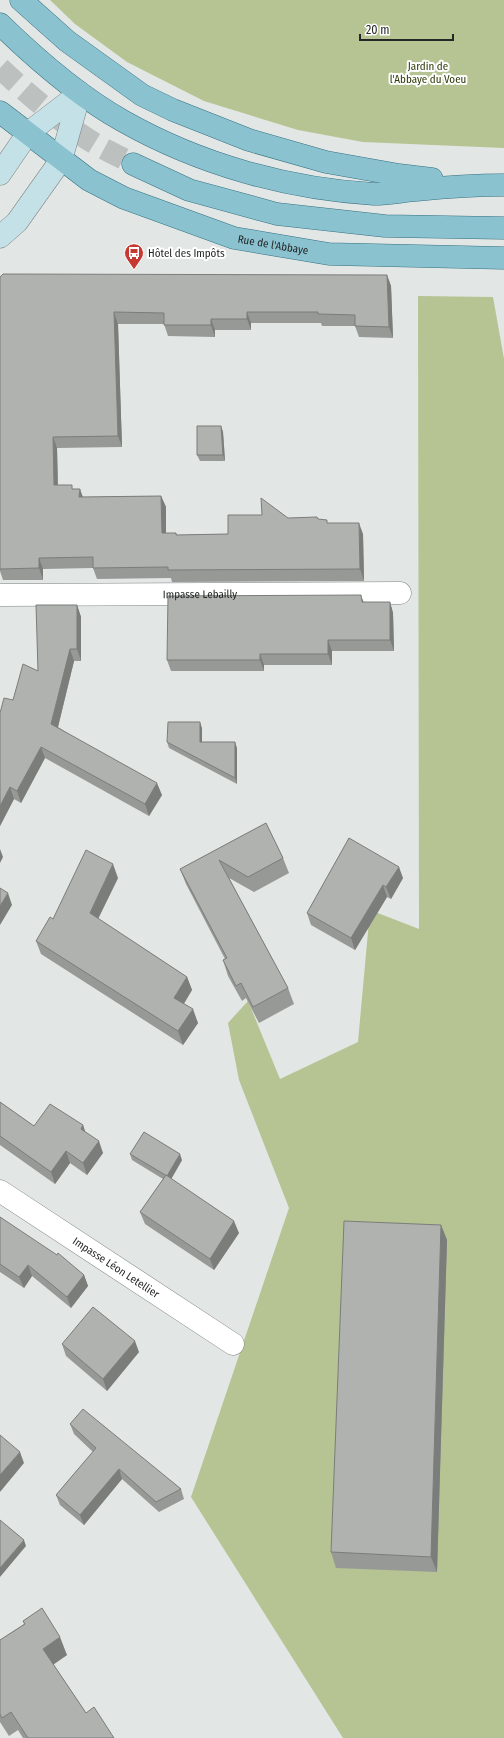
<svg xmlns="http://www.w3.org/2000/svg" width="504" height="1738" font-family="'Fira Sans Condensed',sans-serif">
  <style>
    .green { fill: #b5c492 }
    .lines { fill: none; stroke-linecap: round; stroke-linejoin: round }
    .primary-tunnel { stroke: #bcc0bf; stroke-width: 22; stroke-dasharray: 22 11; stroke-linecap: butt }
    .street-casing { stroke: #7f8382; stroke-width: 23 }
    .secondary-casing { stroke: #7f8382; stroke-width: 23 }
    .primary-casing { stroke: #357180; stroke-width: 23 }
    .street { stroke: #fff; stroke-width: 22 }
    .secondary { stroke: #c5e1e8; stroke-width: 22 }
    .primary { stroke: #8bc2d0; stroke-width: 22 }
    .wall { fill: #979997 }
    .shaded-wall { fill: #7b7d7b }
    .building { fill: #b0b2b0; stroke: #7b7d7b }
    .labels { text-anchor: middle; stroke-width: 4; stroke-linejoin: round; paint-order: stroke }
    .park-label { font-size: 11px; fill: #2f3b09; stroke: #fff }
    .street-label { font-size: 11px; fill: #252626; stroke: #fff }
    .poi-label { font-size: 11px; fill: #252626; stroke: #fff; text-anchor: start }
  </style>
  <rect width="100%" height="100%" fill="#e2e6e5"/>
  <g class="green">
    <polygon points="50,0 504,0 504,148 363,142 298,130 204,101 127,62 75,24"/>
    <polygon points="418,296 493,297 504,359 504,1738 343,1738 191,1497 289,1208 239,1080 228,1023 248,1001 280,1079 358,1042 370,910 419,929"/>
  </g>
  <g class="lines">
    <path class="primary-tunnel" d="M0,68C30,96 62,124 97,145C109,152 121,157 133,164"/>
    <g class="street-casing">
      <g id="street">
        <path id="s1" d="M0,595L400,593"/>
        <path id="s2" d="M0,1191L233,1344"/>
      </g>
    </g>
    <g class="secondary-casing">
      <g id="secondary">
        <polyline points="0,174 28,133 80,93"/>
        <polyline points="0,237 17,222 61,160 80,93"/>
      </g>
    </g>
    <g class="primary-casing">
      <g id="primary">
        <polyline points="21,0 67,41 142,95 173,110 249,140 326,162 399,175 432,179"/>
        <path d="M0,24C35,58 80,97 123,121C199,164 287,189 374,194C388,194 403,191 416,190C446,187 475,185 504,185"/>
        <path id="s3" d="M0,112L89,180L124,198L234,238L329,254L504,258"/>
        <polyline points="133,164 189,190 277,214 385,226 504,228"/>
      </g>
    </g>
    <use href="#street" class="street"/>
    <use href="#secondary" class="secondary"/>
    <use href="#primary" class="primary"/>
  </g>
  <g class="wall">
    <polygon points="387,275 391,286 393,338 359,337 355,326 322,326 321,323 251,323 251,330 215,330 215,337 168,336 164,324 118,324 122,447 57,448 58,485 73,489 83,497 161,496 166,507 166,533 176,533 177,535 228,534 288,518 318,520 363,534 364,581 172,582 171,578 97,579 93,568 43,569 43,580 3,580 0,571 0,277"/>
    <polygon points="221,426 223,432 225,461 200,461 197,455"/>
    <polygon points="364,602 390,602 393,613 394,651 332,651 332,665 264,665 264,671 171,671 167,660"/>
    <polygon points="77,605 81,617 81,661 74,661 58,727 162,795 149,816 45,758 21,803 14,799 0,826 13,700 38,671"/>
    <polygon points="202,728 202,742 237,748 237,784 169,748 167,742"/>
    <polygon points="266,823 283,858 289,873 254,892 229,878 288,988 294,1004 259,1023 246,998 242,1001 228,976 223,960 225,959 186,884 180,869"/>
    <polygon points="349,838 403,878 391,899 387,897 355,950 311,925 307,913"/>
    <polygon points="118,878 98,919 187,977 192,990 184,1004 198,1023 183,1045 41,954 36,941 53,919"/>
    <polygon points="0,1102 34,1126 83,1125 85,1132 103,1153 87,1175 70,1163 55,1184 0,1145"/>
    <polygon points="130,1154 182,1160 171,1179 239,1233 214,1270 145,1224 140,1212 163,1179 132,1160"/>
    <polygon points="0,1217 84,1275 88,1286 71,1308 32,1276 24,1288 0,1272"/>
    <polygon points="441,1225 447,1240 437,1572 336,1568 331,1552"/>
    <polygon points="62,1344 139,1352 107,1391 66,1356"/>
    <polygon points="70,1424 181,1489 184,1499 159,1512 122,1479 84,1525 60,1505 56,1495 93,1452 74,1434"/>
    <polygon points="23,1621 67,1655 53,1664 86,1713 114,1738 23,1738 18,1730 9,1736 0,1722 0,1640 24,1624"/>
  </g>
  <g class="shaded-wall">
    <polygon points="387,275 391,286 393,338 389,327"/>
    <polygon points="114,312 118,324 122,447 118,436"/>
    <polygon points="247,312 251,323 251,330 247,319"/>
    <polygon points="211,319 215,330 215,337 211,325"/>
    <polygon points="221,426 223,432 225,461 223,455"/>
    <polygon points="53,437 57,448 58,496 54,485"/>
    <polygon points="80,489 84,500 79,497"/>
    <polygon points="161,496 166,507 166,544 162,533"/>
    <polygon points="359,523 363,534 364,581 360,569"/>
    <polygon points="39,558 43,569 43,580 39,568"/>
    <polygon points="361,595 365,606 362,602"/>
    <polygon points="390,602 393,613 394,651 390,640"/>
    <polygon points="77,605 81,617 81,661 77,649"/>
    <polygon points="328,640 332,651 332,665 328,654"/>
    <polygon points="70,649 74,661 56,735 51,724"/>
    <polygon points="260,654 264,665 264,671 260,660"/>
    <polygon points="200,722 202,728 202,748 200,742"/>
    <polygon points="235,742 237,748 237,784 235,778"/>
    <polygon points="41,747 45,758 21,803 17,791"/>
    <polygon points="157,783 162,795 149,816 145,804"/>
    <polygon points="10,787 14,799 0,826 0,806"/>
    <polygon points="0,849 3,857 0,863"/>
    <polygon points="113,864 118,878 94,927 90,913"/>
    <polygon points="399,867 403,878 391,899 386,887"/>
    <polygon points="383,885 387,897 355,950 351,938"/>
    <polygon points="8,893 12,905 0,925 0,906"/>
    <polygon points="187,977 192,990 179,1011 174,998"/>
    <polygon points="193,1009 198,1023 183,1045 178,1031"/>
    <polygon points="83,1125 87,1137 81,1129"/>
    <polygon points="99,1141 103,1153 87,1175 83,1163"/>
    <polygon points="66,1151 70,1163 55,1184 51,1172"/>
    <polygon points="180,1154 182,1160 169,1183 167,1176"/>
    <polygon points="234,1221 239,1233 214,1270 210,1259"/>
    <polygon points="441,1225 447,1240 437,1572 431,1557"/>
    <polygon points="28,1265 32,1276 24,1288 19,1277"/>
    <polygon points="84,1275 88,1286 71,1308 67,1297"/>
    <polygon points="135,1341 139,1352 107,1391 103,1379"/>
    <polygon points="20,1452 24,1463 0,1492 0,1475"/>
    <polygon points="119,1469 122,1479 84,1525 80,1515"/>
    <polygon points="24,1540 26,1546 0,1577 0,1568"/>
    <polygon points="60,1637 67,1655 50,1667 43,1649"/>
  </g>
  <g class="building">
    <polygon points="3,274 387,275 389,327 355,326 355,315 318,314 318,312 247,312 247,319 211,319 211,325 164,325 164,313 114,312 118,436 53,437 54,485 72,485 72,489 80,489 79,497 161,496 162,533 176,533 176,535 228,534 228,515 262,515 261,498 288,518 317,517 318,519 327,520 327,523 359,523 360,569 168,570 168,567 93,568 93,557 39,558 39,568 0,569 0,277"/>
    <polygon points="197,426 221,426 223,455 197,455"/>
    <polygon points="361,595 362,602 390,602 390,640 328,640 328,654 260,654 260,660 167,660 168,596"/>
    <polygon points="36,605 77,605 77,649 70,649 51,724 157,783 145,804 41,747 17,791 10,787 0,806 0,713 4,698 13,700 23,664 38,671"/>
    <polygon points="168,722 200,722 200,742 235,742 235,778 167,742"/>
    <polygon points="266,823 283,858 248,877 219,860 288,988 253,1007 241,983 236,986 223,960 227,958 180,869"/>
    <polygon points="349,838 399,867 386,887 383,885 351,938 307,913"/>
    <polygon points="86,850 113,864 90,913 187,977 174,998 193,1009 178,1031 36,941 50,917 53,919"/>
    <polygon points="0,888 8,893 0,906"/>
    <polygon points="0,1102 34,1126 50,1104 83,1125 81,1129 99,1141 83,1163 66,1151 51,1172 0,1136"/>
    <polygon points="144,1132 180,1154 167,1176 130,1154"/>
    <polygon points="166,1175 234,1221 210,1259 140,1212"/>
    <polygon points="0,1217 57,1255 58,1253 84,1275 67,1297 28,1265 19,1277 0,1264"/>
    <polygon points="344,1221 441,1225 431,1557 331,1552"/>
    <polygon points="93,1307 135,1341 103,1379 62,1344"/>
    <polygon points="83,1409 181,1489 156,1502 119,1469 80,1515 56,1495 96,1448 70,1424"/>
    <polygon points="0,1435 20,1452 0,1475"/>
    <polygon points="0,1520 24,1540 0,1568"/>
    <polygon points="42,1608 60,1637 43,1649 86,1713 94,1707 114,1738 28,1738 11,1712 2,1718 0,1714 0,1640 25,1624 23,1621"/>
  </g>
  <defs>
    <g id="bus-pin" transform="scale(1)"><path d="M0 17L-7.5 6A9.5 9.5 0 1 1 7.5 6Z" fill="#c63832" stroke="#fff"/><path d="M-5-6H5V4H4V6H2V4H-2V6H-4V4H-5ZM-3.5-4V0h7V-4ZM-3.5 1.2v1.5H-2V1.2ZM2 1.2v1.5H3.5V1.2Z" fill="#fff"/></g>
  </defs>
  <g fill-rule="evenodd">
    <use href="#bus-pin" x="134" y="253"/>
  </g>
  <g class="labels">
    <g class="park-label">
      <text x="428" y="70">Jardin de<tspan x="428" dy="13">l'Abbaye du Voeu</tspan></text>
    </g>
    <g class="street-label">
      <text dy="4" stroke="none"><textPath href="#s3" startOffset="308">Rue de l'Abbaye</textPath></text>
      <text dy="4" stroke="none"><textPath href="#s1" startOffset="200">Impasse Lebailly</textPath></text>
      <text dy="4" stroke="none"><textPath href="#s2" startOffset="139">Impasse Léon Letellier</textPath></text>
    </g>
    <g class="poi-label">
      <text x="148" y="257">Hôtel des Impôts</text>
    </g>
  </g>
  <path d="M360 34v6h93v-6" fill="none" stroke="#252626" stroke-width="2"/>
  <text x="366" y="34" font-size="12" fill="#252626" stroke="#ffffff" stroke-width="3" paint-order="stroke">20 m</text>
</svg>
